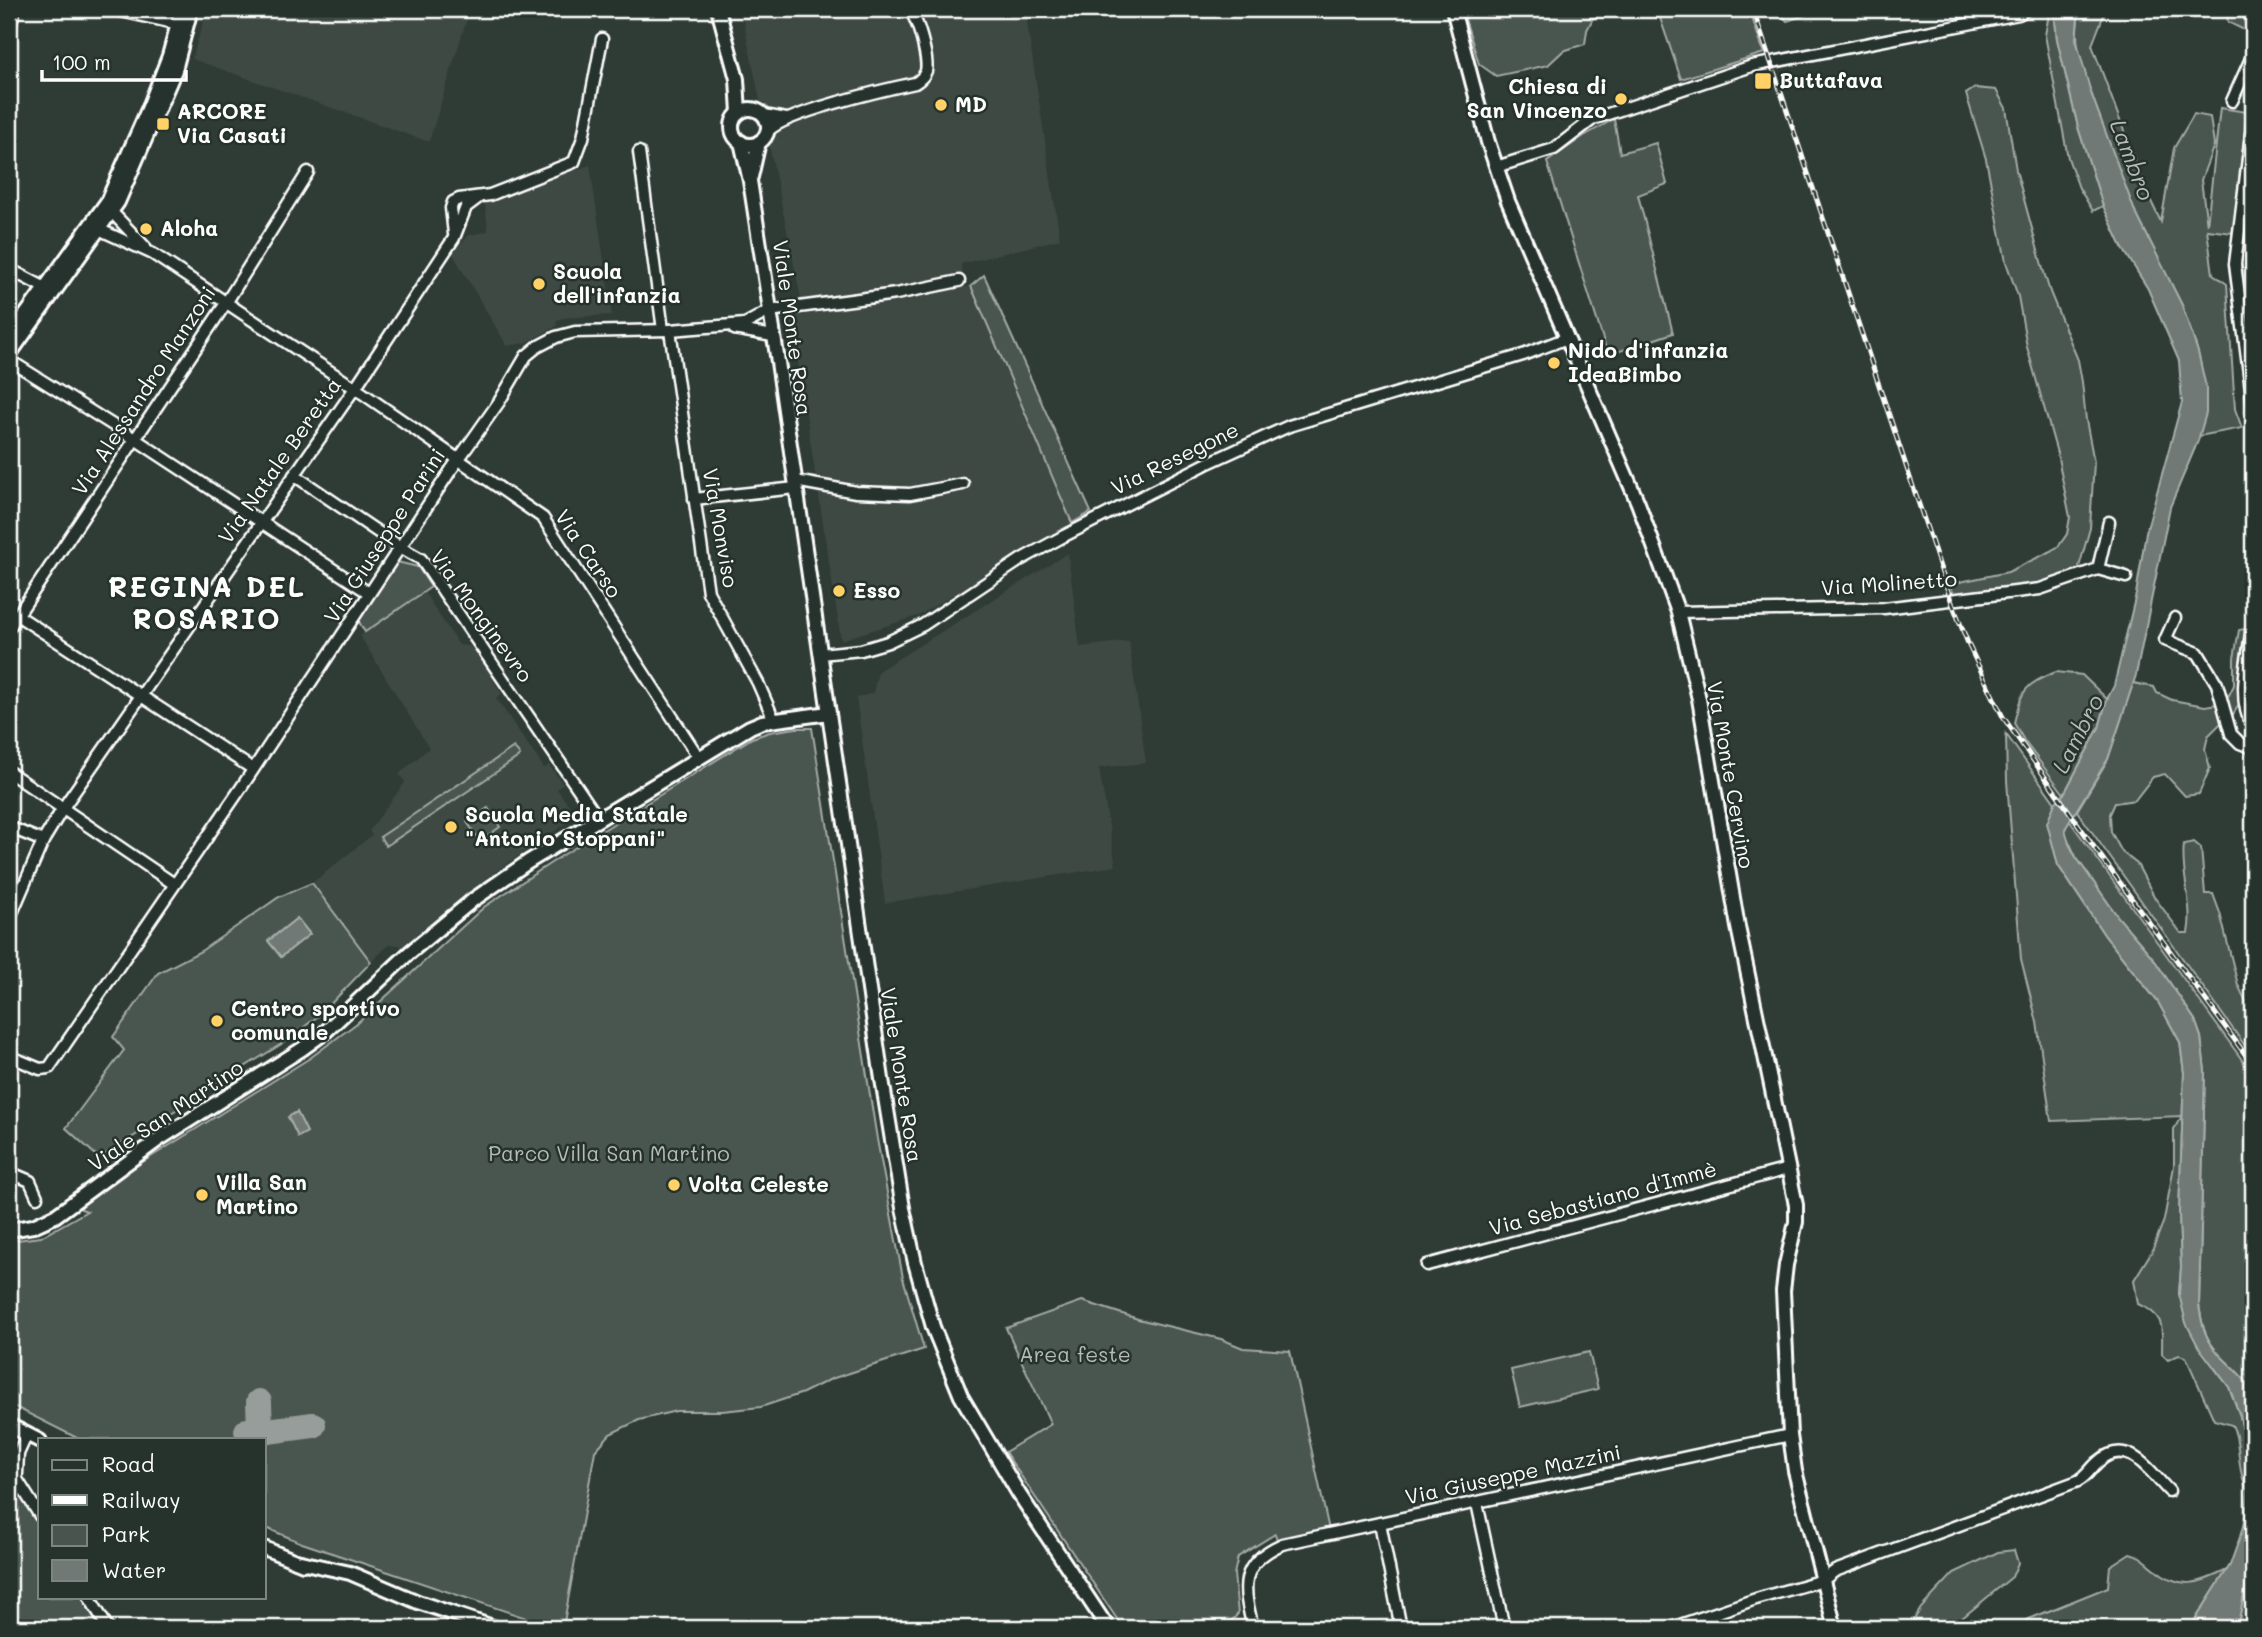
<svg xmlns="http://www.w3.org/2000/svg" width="2262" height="1637" font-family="Mali,sans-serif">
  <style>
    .built { fill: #3c4842 }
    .green { fill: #4a544f; stroke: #a4aaa7; stroke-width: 2 }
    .water { fill: #707975; stroke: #a9afac; stroke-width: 2 }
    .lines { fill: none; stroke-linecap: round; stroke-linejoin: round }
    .taxiway { stroke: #979d9a; stroke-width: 26 }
    .minor-casing { stroke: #fff; stroke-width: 15 }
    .tertiary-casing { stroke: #fff; stroke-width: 18 }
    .secondary-casing { stroke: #fff; stroke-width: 18 }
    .minor { stroke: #26332d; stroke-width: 10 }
    .tertiary { stroke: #26332d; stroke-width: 12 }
    .secondary { stroke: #26332d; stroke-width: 12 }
    .rail-casing { stroke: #fff; stroke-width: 5 }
    .rail { stroke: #26332d; stroke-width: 2.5; stroke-dasharray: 8; stroke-linecap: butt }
    .poi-dot { fill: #ffd166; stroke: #26332d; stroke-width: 2.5 }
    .labels { text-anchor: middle; stroke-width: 5; stroke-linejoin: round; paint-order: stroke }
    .poi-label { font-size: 21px; font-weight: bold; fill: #fff; stroke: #26332d; text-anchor: start }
    .street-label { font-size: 21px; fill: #fff; stroke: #26332d }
    .park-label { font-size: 21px; fill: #b7bbb9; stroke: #26332d }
    .water-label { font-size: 23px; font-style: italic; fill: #b8bcba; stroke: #26332d }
    .district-label { font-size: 28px; font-weight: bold; letter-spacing: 2px; fill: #fff; stroke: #26332d }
  </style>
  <rect width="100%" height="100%" fill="#2f3b35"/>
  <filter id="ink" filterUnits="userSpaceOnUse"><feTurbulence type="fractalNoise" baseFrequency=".0143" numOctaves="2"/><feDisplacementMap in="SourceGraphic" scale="14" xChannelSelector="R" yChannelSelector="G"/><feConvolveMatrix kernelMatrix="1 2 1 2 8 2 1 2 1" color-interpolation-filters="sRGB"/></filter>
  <g filter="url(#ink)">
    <g class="built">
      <polygon points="207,9 470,9 429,142 192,59"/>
      <polygon points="741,9 1025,9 1060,239 961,264 963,274 880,294 801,299"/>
      <polygon points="1749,9 1755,9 1771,55 1766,57"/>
      <polygon points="590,165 612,315 563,318 556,321 557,326 526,343 507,346 452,253 469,235 488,231 485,203"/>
      <polygon points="971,286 1072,523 918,616 841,640 791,317"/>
      <polygon points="1068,553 1080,647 1129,641 1146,763 1099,768 1116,866 885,903 856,698 873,693 878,671"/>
      <polygon points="424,592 459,645 470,646 490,671 493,680 502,694 496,698 544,768 549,765 563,784 557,789 577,816 491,875 403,946 390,944 371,962 312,883 372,835 369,831 405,782 399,774 429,748 360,636"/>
    </g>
    <g class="green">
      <polygon points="1462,9 1618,9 1593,18 1587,30 1585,44 1563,51 1548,65 1496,76 1479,64"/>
      <polygon points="1657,9 1749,9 1764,53 1681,79"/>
      <polygon points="1777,9 1823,9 1787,21"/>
      <polygon points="2050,9 2054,9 2057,39 2078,127 2103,206 2093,211 2079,188 2068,158 2045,35"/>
      <path d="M2081,9H2106L2092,45L2147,193L2161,222L2174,148L2194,114L2210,117L2214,145L2201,180L2207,225L2220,108L2247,112L2233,233L2207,230L2213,274L2227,284L2235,409L2242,428L2199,436C2222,356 2165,282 2135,212C2120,176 2107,138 2094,101C2084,72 2070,39 2081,9Z"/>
      <polygon points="2226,9 2242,9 2246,31 2228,22"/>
      <polygon points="1975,88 1996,90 2006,108 2016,170 2043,269 2050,292 2078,360 2082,382 2086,420 2094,462 2090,528 2076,578 1956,600 1950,584 2008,572 2043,555 2058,547 2067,534 2070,517 2057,453 2027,347 2018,296 2006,262 1986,159 1966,94"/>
      <polygon points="1614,119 1620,153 1656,143 1667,184 1638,195 1673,333 1608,355 1547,162 1584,136"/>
      <polygon points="2253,149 2253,381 2239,263"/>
      <polygon points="984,275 1091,512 1072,523 971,286"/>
      <polygon points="397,562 418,567 431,587 365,632 358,620"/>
      <path d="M2245,629L2240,661L2241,701L2231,718L2223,721L2208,736L2205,749L2210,768L2199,794L2185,796L2165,774L2153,777L2135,800L2115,803L2110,814L2111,832L2122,852L2137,864L2155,898L2181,933H2188C2194,904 2180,874 2184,844L2194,842L2201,848L2205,894H2213L2220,913L2238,985L2253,1016V1057L2077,811L2108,759L2133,683L2154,687L2157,693L2172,700L2205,706L2217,704L2229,695L2234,685V658L2239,630Z"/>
      <path d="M2056,672L2082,675L2107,699L2099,728L2064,794L2025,742L2014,723C2022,689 2024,685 2056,672Z"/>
      <polygon points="796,728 812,728 877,1139 903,1278 924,1349 831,1379 803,1393 761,1407 722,1411 676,1411 639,1420 610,1434 595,1451 563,1628 556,1628 302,1543 264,1527 264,1439 79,1439 9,1404 9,1337 11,1332 9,1331 9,1241 41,1237 87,1211 81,1209 82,1205 101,1188 310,1058 357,1023 484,907 563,855 752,738 770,732"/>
      <path d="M2006,734L2055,803L2048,824L2058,865L2105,936L2158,1002L2180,1042L2184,1073L2179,1213L2181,1267L2179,1294L2215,1369L2229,1387L2240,1416L2247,1450L2248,1491C2235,1467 2242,1443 2232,1425L2214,1420L2186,1357L2179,1355L2168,1360L2162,1354C2162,1327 2166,1316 2138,1304L2134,1280L2152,1251L2164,1220L2174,1166V1129L2182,1116L2051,1121L2037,1022L2021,959L2007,781Z"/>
      <polygon points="514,747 520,756 386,846 380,837"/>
      <polygon points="488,808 500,827 480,841 467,822"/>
      <path d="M2069,820L2253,1075V1392C2243,1372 2221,1361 2210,1342C2203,1331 2201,1318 2199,1305L2205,1071L2201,1037L2195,1020L2153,958L2118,917L2076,857L2066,835L2065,829Z"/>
      <polygon points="312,883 371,962 321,1014 283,1043 99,1158 66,1128 124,1050 113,1037 158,973 201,951 279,897"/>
      <polygon points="1082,1301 1138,1319 1221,1339 1243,1348 1290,1351 1329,1530 1278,1542 1275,1534 1238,1557 1234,1574 1238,1614 1225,1628 1123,1628 1005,1452 1051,1424 1006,1328"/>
      <polygon points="1589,1352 1598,1389 1520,1407 1511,1370"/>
      <polygon points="9,1474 18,1481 40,1516 40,1597 89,1597 108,1628 9,1628"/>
      <polygon points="2014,1550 2018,1563 2012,1577 1950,1628 1909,1628 1921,1608 1954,1573 1998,1552"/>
      <path d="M2130,1553C2142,1556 2145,1561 2154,1568C2180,1591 2199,1584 2227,1570L2190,1628H2016L2029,1619L2108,1587L2110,1566Z"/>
      <polygon points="2253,1553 2253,1628 2237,1628"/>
    </g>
    <g class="water">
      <path d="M2054,9H2081L2078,18L2076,39L2090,90L2134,209L2182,305L2198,352L2206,387V413L2198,441L2170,507L2136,675L2108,759L2065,829L2069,844L2076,857L2118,917L2153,958L2195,1020L2201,1037L2205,1071L2199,1305C2201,1318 2203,1331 2210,1342C2221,1361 2243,1372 2253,1392V1553L2237,1628H2190L2230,1565L2240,1537L2246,1515L2249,1480L2247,1450L2240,1416L2229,1387L2198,1346L2186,1323L2179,1294L2181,1267L2179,1213L2184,1073L2180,1042L2158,1002L2105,936L2058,865L2047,823L2055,803L2064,794L2099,728L2107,699L2114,686L2136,594L2146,532L2182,402L2179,361L2148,289L2122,247L2103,206L2078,127L2057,39Z"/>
      <polygon points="297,918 310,934 281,957 268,941"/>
      <polygon points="297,1112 307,1132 298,1137 288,1117"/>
    </g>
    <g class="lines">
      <g class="taxiway">
        <polyline points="259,1402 260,1432"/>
        <polyline points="247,1431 260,1432 313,1425"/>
      </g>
      <g class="minor-casing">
        <g id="minor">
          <polyline points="112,9 183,25"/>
          <polyline points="9,28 15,9"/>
          <polyline points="2232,101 2253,54"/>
          <polyline points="764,115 786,119"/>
          <polyline points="2253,118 2235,264 2253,405"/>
          <path d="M767,132C783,113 887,89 915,83C920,80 924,77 926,71C929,60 917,14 908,9L899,10"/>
          <polyline points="639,152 663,330"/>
          <polyline points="1496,167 1554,149 1593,119 1752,66 2019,14 2027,9"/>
          <polyline points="107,207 145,247"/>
          <polyline points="94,227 153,254 355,388 543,518 699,758"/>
          <polyline points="454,234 451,208 453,202 459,199 490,195 574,162 583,138 602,39"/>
          <polyline points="9,269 51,291"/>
          <polyline points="734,329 773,336"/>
          <polyline points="670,330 708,592 758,683 774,720"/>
          <polyline points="9,360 135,439 369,593"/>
          <polyline points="294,475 400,547 421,559 598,818"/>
          <polyline points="795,481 856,492 910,494 963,484"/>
          <polyline points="694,499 796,488"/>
          <polyline points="2098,569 2126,577"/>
          <polyline points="1678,612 1884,608 2040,589 2098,569 2109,522"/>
          <polyline points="17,615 253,769"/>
          <polyline points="2175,618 2165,640 2198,653 2217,684 2231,734 2240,743 2253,748"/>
          <path d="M2253,623C2249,656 2235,698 2253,728"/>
          <polyline points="9,628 226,303 308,172"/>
          <polyline points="820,654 861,650 888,642 923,625 1022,559 1064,536 1206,464 1289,426 1523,355 1567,338"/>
          <polyline points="9,772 174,884"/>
          <polyline points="9,827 43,841"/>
          <polyline points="9,920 43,841 63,808 355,388 454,238 466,207 478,198"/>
          <polyline points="9,1056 40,1069 49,1068 241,788 451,470 499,402 526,356 537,347 556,337 575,332 670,330 745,324 769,311 896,294 959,281"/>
          <polyline points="9,1172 30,1181 37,1197"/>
          <polyline points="1427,1265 1788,1169"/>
          <polyline points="9,1461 18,1481 40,1516"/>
          <polyline points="17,1474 18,1454 27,1434"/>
          <polyline points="1477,1503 1504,1628"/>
          <polyline points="1380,1523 1401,1628"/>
          <polyline points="89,1597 108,1628"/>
          <path d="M1253,1628C1243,1587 1238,1564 1282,1544L1790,1435"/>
          <path d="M1671,1628L1756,1599L1823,1580L1835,1571L2078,1481C2087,1476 2091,1468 2098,1462C2128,1435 2150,1472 2169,1491"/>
        </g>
      </g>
      <g class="tertiary-casing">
        <g id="tertiary">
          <polyline points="1453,9 1488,142 1508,201 1638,503 1678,612 1699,699 1738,927 1796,1205 1796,1222 1786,1265 1783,1291 1790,1435 1795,1471 1835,1628"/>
          <polyline points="9,1230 33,1226 55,1216 158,1140 302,1049 324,1033 409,953 473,900 528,862 750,727 762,722 829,713"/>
          <polyline points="9,1425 40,1441"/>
          <polyline points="264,1548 303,1564"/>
          <polyline points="296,1561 350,1573 418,1602 496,1628"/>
        </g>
      </g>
      <g class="secondary-casing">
        <g id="secondary">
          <polyline points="718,9 737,79 739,113"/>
          <circle cx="750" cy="127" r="18"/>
          <polyline points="741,142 750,181 778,362 882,1079 903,1208 915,1263 933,1327 961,1396 1019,1494 1108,1628"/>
          <polyline points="751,177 759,142"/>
          <polyline points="9,338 107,202 150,105 169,56 182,9"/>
          <polyline points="9,355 118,202 175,70 191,9"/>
        </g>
      </g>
      <use href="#minor" class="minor"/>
      <use href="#tertiary" class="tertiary"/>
      <use href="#secondary" class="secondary"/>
      <g class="rail-casing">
        <polyline id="rail" points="1753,9 1951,600 1969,646 2003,717 2094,847 2253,1065"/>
      </g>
      <use href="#rail" class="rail"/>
    </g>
  </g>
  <g class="poi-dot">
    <rect x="1754" y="72" width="18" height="18" rx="3.5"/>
    <circle cx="1621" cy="99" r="7"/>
    <circle cx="941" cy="105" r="7"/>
    <rect x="156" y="117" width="14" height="14" rx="3.5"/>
    <circle cx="146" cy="229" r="7"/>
    <circle cx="539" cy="284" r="7"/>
    <circle cx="1554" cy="363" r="7"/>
    <circle cx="839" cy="591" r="7"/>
    <circle cx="451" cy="827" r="7"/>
    <circle cx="217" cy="1021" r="7"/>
    <circle cx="674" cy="1185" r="7"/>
    <circle cx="202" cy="1195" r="7"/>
  </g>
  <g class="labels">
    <g class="poi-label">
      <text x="1779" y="88">Buttafava</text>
      <text x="1607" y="94" text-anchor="end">Chiesa di<tspan x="1607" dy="24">San Vincenzo</tspan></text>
      <text x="955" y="112">MD</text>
      <text x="177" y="119">ARCORE<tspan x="177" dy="24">Via Casati</tspan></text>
      <text x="160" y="236">Aloha</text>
      <text x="553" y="279">Scuola<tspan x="553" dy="24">dell'infanzia</tspan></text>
      <text x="1568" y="358">Nido d'infanzia<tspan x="1568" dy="24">IdeaBimbo</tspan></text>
      <text x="853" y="598">Esso</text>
      <text x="465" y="822">Scuola Media Statale<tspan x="465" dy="24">"Antonio Stoppani"</tspan></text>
      <text x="231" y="1016">Centro sportivo<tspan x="231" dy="24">comunale</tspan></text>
      <text x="216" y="1190">Villa San<tspan x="216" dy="24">Martino</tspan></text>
      <text x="688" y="1192">Volta Celeste</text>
    </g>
    <g class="street-label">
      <text transform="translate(792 328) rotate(82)" y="7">Viale Monte Rosa</text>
      <text transform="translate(144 391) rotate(-57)" y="7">Via Alessandro Manzoni</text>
      <text transform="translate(1175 459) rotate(-26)" y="7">Via Resegone</text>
      <text transform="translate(280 461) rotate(-55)" y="7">Via Natale Beretta</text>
      <text transform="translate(720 528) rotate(80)" y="7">Via Monviso</text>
      <text transform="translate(385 536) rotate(-57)" y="7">Via Giuseppe Parini</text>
      <text transform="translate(588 554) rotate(56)" y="7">Via Carso</text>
      <text transform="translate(1889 584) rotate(-4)" y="7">Via Molinetto</text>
      <text transform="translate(481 616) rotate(54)" y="7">Via Monginevro</text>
      <text transform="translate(1730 775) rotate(80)" y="7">Via Monte Cervino</text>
      <text transform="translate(901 1075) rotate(81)" y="7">Viale Monte Rosa</text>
      <text transform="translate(166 1116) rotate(-34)" y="7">Viale San Martino</text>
      <text transform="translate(1603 1199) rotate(-15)" y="7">Via Sebastiano d'Immè</text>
      <text transform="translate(1513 1475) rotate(-12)" y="7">Via Giuseppe Mazzini</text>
    </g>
    <g class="park-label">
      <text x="609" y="1161">Parco Villa San Martino</text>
      <text x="1075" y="1362">Area feste</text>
    </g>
    <g class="water-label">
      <text transform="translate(2132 160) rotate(69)" y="8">Lambro</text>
      <text transform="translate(2078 734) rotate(-63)" y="8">Lambro</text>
    </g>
    <g class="district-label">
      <text x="207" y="597">REGINA DEL<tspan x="207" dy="32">ROSARIO</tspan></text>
    </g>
  </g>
  <rect width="2262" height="1637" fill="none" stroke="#26332d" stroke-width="35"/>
  <rect x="18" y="18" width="2227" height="1602" fill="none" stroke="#fff" stroke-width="2.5" filter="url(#ink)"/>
  <rect x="38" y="1438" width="228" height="161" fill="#26332d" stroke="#7d8581" stroke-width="2"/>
  <rect x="52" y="1460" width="35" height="10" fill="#26332d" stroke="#7d8581" stroke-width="2"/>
  <text x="102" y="1472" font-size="21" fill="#ffffff">Road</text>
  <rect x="52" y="1495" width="35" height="10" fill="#ffffff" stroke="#7d8581" stroke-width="2"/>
  <text x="102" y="1508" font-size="21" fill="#ffffff">Railway</text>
  <rect x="52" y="1525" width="35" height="21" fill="#4a544f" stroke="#7d8581" stroke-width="2"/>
  <text x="102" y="1542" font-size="21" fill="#ffffff">Park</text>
  <rect x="52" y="1560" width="35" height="21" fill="#707975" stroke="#7d8581" stroke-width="2"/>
  <text x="102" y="1578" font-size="21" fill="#ffffff">Water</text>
  <path d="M42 70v10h144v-10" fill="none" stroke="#ffffff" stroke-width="3.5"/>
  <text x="52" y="70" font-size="21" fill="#ffffff" stroke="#26332d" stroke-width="5" paint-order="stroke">100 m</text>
</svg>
